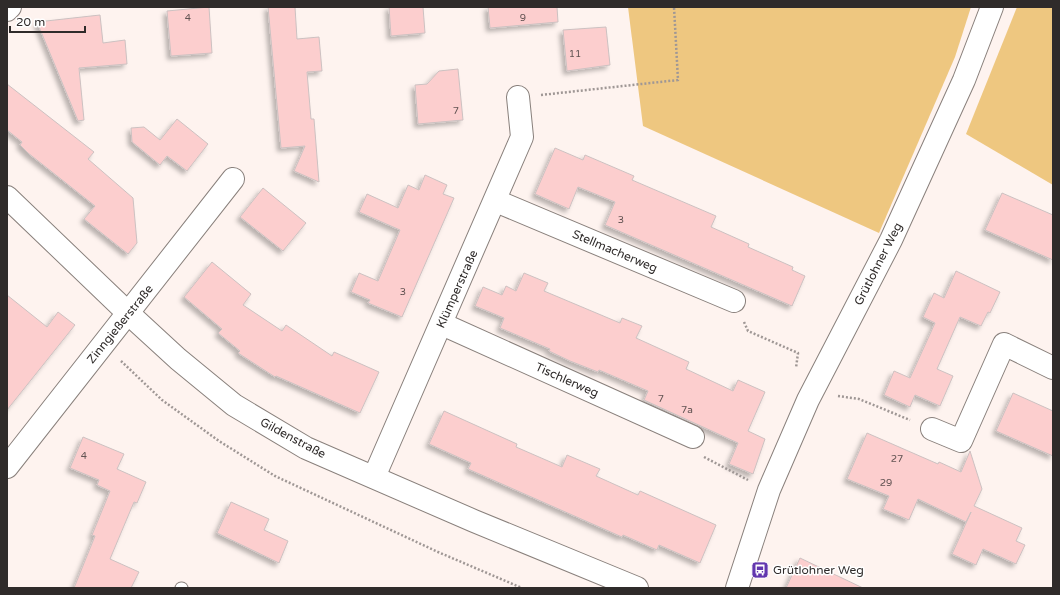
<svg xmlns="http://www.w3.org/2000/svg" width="1060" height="595" font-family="'Varela Round',sans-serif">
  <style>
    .green { fill: #eec780 }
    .building { fill: #fccece; stroke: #ccc1c1; filter: url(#shadow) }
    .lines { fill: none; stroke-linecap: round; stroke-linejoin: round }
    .lane-casing { stroke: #89807c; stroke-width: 13 }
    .street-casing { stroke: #89807c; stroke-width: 24 }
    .path { stroke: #9f9795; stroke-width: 2.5; stroke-dasharray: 2 2; stroke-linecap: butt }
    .lane { stroke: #fff; stroke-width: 11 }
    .street { stroke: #fff; stroke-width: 22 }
    .labels { text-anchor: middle; stroke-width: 3; stroke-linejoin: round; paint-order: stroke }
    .number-label { font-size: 10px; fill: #625453 }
    .street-label { font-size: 12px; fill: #2f2b2a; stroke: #fff }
    .poi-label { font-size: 12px; fill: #2f2b2a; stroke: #fff; text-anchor: start }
  </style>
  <defs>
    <filter id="shadow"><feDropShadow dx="-3.5" dy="3.5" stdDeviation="2" flood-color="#0004"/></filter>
  </defs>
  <rect width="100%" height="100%" fill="#fef3ef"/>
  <g class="green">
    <polygon points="628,7 971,7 955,57 879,233 643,126"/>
    <polygon points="1017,7 1053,7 1053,185 966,134"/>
  </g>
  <g class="building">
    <polygon points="209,7 212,53 171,56 167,11"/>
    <polygon points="268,7 295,7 297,39 319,37 322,71 307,72 311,119 314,119 319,182 294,171 305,146 281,148"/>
    <polygon points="389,7 423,7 425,33 391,36"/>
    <polygon points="488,7 557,7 558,22 490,28"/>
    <polygon points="100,15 103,43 125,40 127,64 79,68 84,120 78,121 37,22"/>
    <polygon points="606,27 610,65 567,71 563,30"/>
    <polygon points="458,69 463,120 418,124 415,85 427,84 439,71"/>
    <polygon points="7,84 94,152 88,159 133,198 137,243 128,254 84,219 95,206 28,153 20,145 22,142 7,130"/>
    <polygon points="177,119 208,144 187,171 167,156 160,165 132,142 131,128 144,127 160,140"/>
    <polygon points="555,148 583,160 585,155 634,176 632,180 716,216 711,227 749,244 748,247 793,267 792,270 805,276 792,306 605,225 615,202 578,187 569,209 535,194"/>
    <polygon points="425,175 447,185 443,194 454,198 402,317 368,303 370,300 351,292 359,273 378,281 400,230 359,212 367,194 398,208 408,185 419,190"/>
    <polygon points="263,188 306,223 283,251 240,217"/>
    <polygon points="1002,193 1053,215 1053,260 985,230"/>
    <polygon points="212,262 251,294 243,305 282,331 286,325 332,356 334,352 379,372 360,413 276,376 275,377 238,353 240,351 218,333 222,329 184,297"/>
    <polygon points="956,271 1000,292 990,313 988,312 981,326 960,317 937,369 953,376 940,406 915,395 910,407 884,395 894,371 910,378 935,323 923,317 934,293 944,298"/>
    <polygon points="524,273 548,283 544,291 620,323 622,318 642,326 636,338 689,362 686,369 733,391 738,380 765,392 748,431 765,439 753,474 729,464 738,443 644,400 648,391 599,370 598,372 570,361 549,351 550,349 500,328 504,318 475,306 483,287 502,295 506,286 516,291"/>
    <polygon points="7,295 47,327 58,312 75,325 7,410"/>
    <polygon points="1013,393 1053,411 1053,456 996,431"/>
    <polygon points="444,411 517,444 516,447 562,467 567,455 600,469 596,476 638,495 640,491 716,525 700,563 659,545 657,550 623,535 622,537 468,469 471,463 429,444"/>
    <polygon points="867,433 938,464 939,462 961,472 970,451 982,489 974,506 1022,528 1016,541 1025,545 1016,564 983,549 976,565 952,554 971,512 966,522 918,499 909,520 883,509 889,496 847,479"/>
    <polygon points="83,437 124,454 117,469 146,482 137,503 134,502 110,559 139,572 131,588 74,588 95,536 92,535 110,491 97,485 99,480 70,468"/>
    <polygon points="231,502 269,519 264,530 288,541 279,563 217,533"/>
    <polygon points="800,558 863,588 786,588"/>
  </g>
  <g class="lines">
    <g class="lane-casing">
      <polyline id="lane" points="181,588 182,588"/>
    </g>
    <g class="street-casing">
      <g id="street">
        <polyline points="7,10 10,7"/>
        <polyline points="7,197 129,314 178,359 234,405 306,448 474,521 637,588"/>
        <polyline points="496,201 734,301"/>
        <polyline points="442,324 693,437"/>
        <polyline points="932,429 961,441 1004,344 1053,368"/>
        <polyline points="7,467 233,179"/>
        <polyline points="374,477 522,137 518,97"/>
        <polyline points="737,588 769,490 808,400 891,240 964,80 992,7"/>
      </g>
    </g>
    <g class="path">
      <polyline points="541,95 678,80 674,7"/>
      <polyline points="744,322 748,331 798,353 796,368"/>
      <polyline points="121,361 162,400 219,441 275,476 438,552 522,588"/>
      <polyline points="838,396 859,399 910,420"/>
      <polyline points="704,457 748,480"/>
    </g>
    <use href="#lane" class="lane"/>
    <use href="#street" class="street"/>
  </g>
  <defs>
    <g id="bus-square" transform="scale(0.9)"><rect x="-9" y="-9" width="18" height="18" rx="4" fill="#6236ae" stroke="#fff"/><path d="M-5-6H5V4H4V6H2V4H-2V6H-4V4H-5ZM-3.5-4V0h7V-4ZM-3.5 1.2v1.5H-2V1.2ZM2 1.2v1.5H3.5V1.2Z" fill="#fff"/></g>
  </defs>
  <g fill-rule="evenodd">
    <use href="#bus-square" x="760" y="570"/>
  </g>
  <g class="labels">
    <g class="number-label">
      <text x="188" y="21">4</text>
      <text x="523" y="21">9</text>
      <text x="575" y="57">11</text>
      <text x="456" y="114">7</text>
      <text x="621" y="223">3</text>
      <text x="403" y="295">3</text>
      <text x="661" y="402">7</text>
      <text x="687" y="413">7a</text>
      <text x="84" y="459">4</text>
      <text x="897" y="462">27</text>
      <text x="886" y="486">29</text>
    </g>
    <g class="street-label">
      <text transform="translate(615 251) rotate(23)" y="4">Stellmacherweg</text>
      <text transform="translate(878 264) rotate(-63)" y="4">Grütlohner Weg</text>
      <text transform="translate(457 289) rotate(-66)" y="4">Klümperstraße</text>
      <text transform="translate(120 324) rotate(-51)" y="4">Zinngießerstraße</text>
      <text transform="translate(567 380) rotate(24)" y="4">Tischlerweg</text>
      <text transform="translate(293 438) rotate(28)" y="4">Gildenstraße</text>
    </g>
    <g class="poi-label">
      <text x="773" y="574">Grütlohner Weg</text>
    </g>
  </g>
  <rect width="1060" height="595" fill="none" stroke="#2f2b2a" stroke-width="16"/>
  <path d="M10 26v6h75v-6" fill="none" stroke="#2f2b2a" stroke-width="2"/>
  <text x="16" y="26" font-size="12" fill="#2f2b2a" stroke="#ffffff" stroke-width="3" paint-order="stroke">20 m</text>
</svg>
